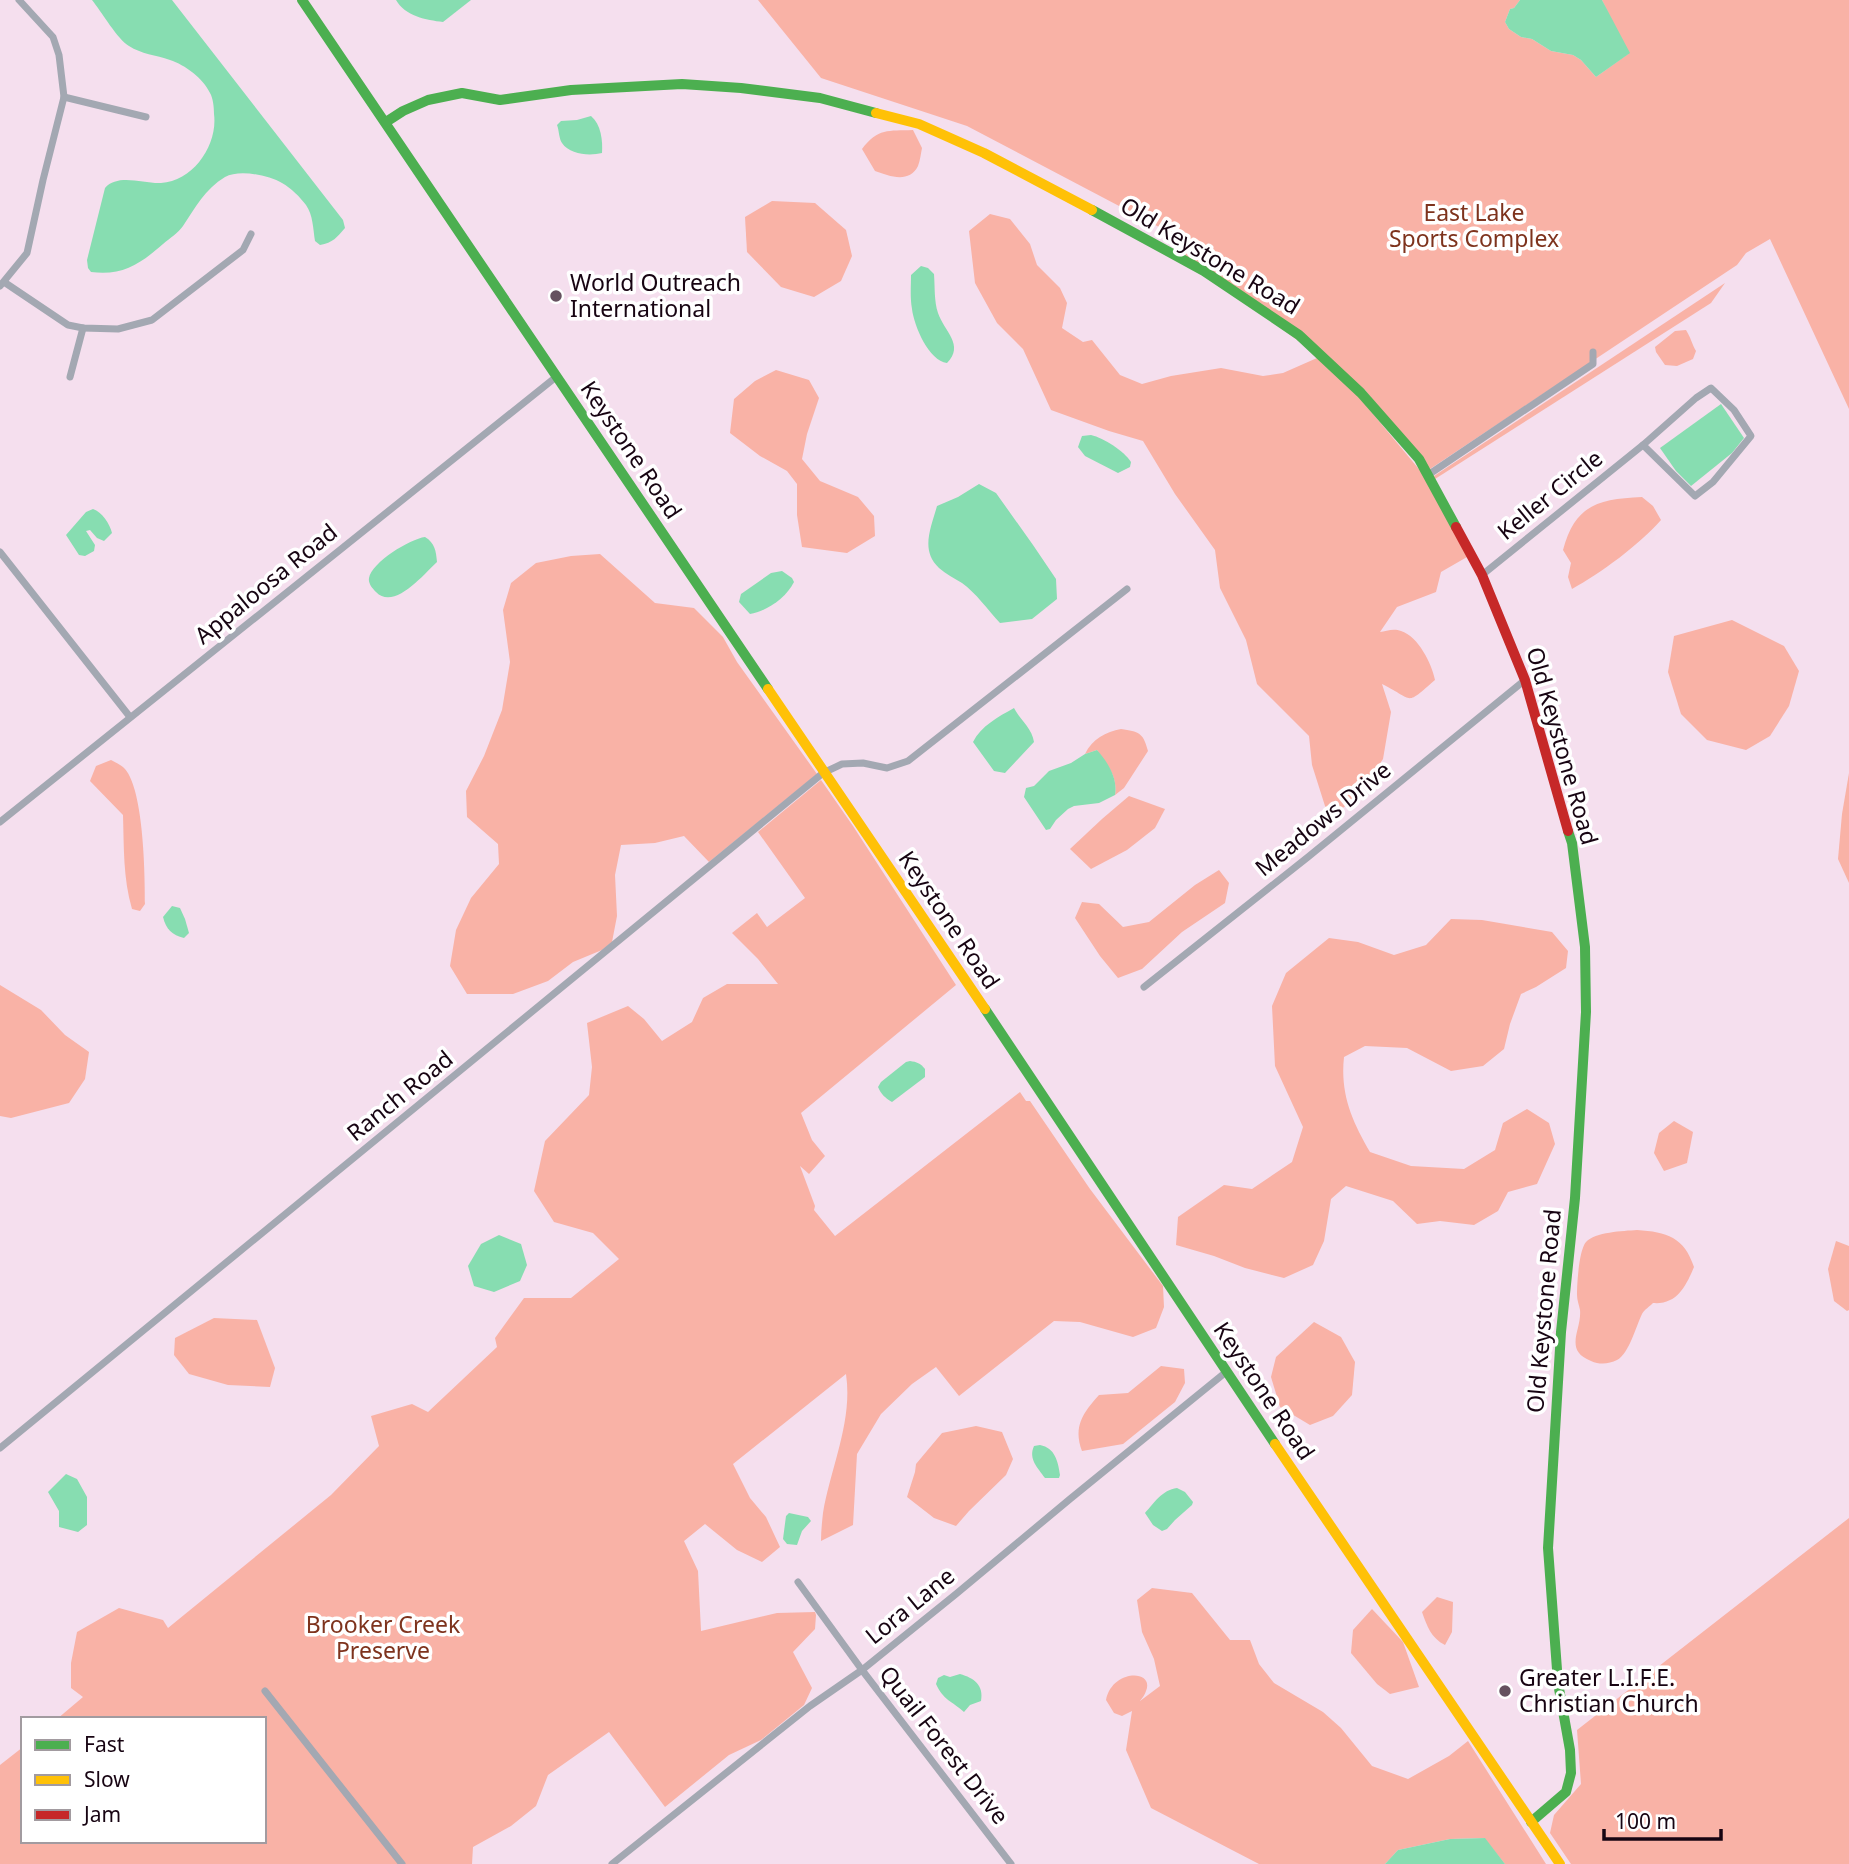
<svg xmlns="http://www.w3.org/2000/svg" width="1849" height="1864" font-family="'Noto Sans',sans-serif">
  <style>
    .green { fill: #f9b2a6 }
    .water { fill: #87ddb1 }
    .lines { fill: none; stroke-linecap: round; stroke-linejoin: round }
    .street { stroke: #a3a8b2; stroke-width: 7 }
    .fast { stroke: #4caf50; stroke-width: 10 }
    .slow { stroke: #ffc107; stroke-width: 10 }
    .jam { stroke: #c62828; stroke-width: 10 }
    .poi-dot { fill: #65515f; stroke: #fff; stroke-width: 2.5 }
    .labels { text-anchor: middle; stroke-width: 7; stroke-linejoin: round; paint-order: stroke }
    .park-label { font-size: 23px; fill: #7e331d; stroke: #fff }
    .street-label { font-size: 23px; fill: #170412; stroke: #fff }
    .poi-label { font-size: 23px; fill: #170412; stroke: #fff; text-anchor: start }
  </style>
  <rect width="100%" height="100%" fill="#f5dfee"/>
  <g class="green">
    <polygon points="758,0 1520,0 1514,8 1510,9 1505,22 1509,29 1521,37 1532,39 1551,51 1573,55 1581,60 1596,77 1628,54 1602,0 1849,0 1849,409 1770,239 1746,253 1737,265 1430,469 1365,390 1179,253 1166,224 1159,227 967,126 821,78"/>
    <path d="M913,130L922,148C921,153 920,161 918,166C909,184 889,176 875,171L862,149C878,128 888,131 913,130Z"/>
    <polygon points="772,201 815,203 846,230 852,256 841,281 814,297 781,287 747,252 745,217"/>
    <path d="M990,214L1010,219L1030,244L1037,265L1060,288L1067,303L1062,328L1083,342L1092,340L1120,375L1142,384L1171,376L1221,368L1263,376L1283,373L1317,358L1358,396L1423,474L1467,557L1441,572L1436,592L1397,607L1380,632C1386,631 1394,628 1401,631C1418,636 1432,664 1435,680C1404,707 1415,700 1382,684L1391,712L1383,759L1367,783L1348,804L1332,816L1325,806L1312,765L1309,736L1257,684L1246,640L1220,588L1215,550L1175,494L1143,441L1109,431L1051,410L1023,349L997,323L975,283L969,231Z"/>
    <polygon points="1725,283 1711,303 1435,479 1434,476"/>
    <path d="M1686,330C1691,338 1692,344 1696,351L1693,359L1677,366L1665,365L1656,352L1655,347L1675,331Z"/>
    <polygon points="776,370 809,380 819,398 807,434 802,459 820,481 858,497 874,516 875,536 847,553 802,547 797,515 797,484 787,471 760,456 730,433 734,399 755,381"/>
    <path d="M1642,497L1653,506L1661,520C1639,545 1601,573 1572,589L1568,577L1571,563L1563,550C1575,505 1598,499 1642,497Z"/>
    <polygon points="600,554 655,603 694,608 723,637 737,662 817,774 709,862 684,836 655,843 621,845 615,875 617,916 612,942 602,950 573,962 548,981 513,994 467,994 450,966 456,930 471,898 499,864 498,844 467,817 466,791 484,756 502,710 510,662 503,610 511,583 536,563 571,556"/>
    <polygon points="1732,620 1784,646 1799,671 1789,706 1770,736 1746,750 1707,740 1681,714 1668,672 1674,636"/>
    <path d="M1121,729C1139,732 1143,732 1148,751L1124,788L1115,795C1118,777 1107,764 1097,750L1085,754C1092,739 1106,732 1121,729Z"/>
    <path d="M111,760C116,763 122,765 125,769C144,791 145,875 145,904L140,911L132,909C123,878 124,847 123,815L90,781L96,766Z"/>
    <polygon points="1849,773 1849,883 1838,859 1842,814"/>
    <path d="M821,780L853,826L956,985L801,1113L812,1140L825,1156L809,1174L800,1166L815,1206L814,1210L835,1236L1020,1092L1026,1101H1030L1090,1189L1163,1286L1164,1307L1156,1328L1133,1337L1080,1322L1054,1321L959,1396L936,1367L912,1384L881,1414L857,1454L853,1525L821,1541C821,1532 822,1522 823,1513C831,1467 853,1421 846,1374L733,1464L750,1498L766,1517L780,1547L762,1562L737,1550L705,1524L684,1541L698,1571L701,1631L777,1613L815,1612L816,1615L815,1629L793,1652L812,1688L804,1705L761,1740L729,1755L665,1807L609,1732L548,1775L536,1806L511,1826L473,1847L472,1864H0V1765L23,1747V1841H264V1719H57L83,1697L71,1688V1663L77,1632L119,1608L163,1620L168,1628L331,1495L379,1446L371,1416L412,1404L428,1412L497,1347L495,1338L524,1298H571L619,1259L593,1233L554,1222L534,1191L545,1141L589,1095L592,1067L587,1023L628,1006L644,1019L662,1041L692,1022L703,998L727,984H778L758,959L732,933L757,913L767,927L805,898L758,832Z"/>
    <polygon points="1129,796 1165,809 1155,828 1127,850 1091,869 1070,849 1102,819"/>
    <polygon points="1219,870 1229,883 1225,903 1182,932 1142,969 1118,978 1100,956 1075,918 1082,902 1099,904 1123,927 1149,922 1195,885"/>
    <path d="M1451,919L1482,920L1552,932L1568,951L1566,968L1536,987L1521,994L1510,1024L1504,1049L1483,1066L1451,1071L1407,1048L1365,1046L1344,1057C1340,1094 1352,1121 1370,1152L1411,1166L1464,1169L1495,1150L1503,1123L1527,1109L1549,1123L1555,1144L1537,1184L1508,1192L1498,1211L1474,1225L1440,1221L1417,1224L1393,1201L1346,1186L1331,1199L1324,1241L1313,1265L1284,1278L1245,1268L1214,1256L1176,1245L1178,1217L1224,1185L1252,1189L1292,1162L1303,1127L1275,1066L1272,1006L1286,973L1329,938L1358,942L1394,955L1426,945Z"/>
    <polygon points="0,985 41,1010 65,1035 89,1052 85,1079 69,1103 11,1118 0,1116"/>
    <polygon points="1674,1121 1693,1132 1687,1163 1664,1171 1654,1153 1659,1133"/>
    <path d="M1637,1230C1667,1232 1684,1237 1694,1267C1686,1286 1677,1305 1653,1303C1650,1306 1644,1310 1642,1314C1636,1326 1629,1354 1617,1360C1609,1364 1600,1365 1591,1361C1563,1350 1582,1330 1580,1310C1579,1305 1577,1300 1577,1295C1577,1283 1579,1250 1586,1242C1595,1232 1623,1231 1637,1230Z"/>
    <polygon points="1836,1241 1849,1246 1849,1310 1847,1311 1834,1301 1828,1269"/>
    <polygon points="214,1318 257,1320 275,1368 270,1387 228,1385 189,1374 174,1355 175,1338"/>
    <polygon points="1314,1322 1341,1337 1355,1362 1352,1395 1333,1416 1310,1425 1280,1407 1271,1377 1276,1357"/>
    <path d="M1161,1366L1184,1369L1185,1383L1175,1402L1123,1444L1082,1451C1073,1426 1083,1413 1099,1395L1128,1393Z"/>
    <polygon points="976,1426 1002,1432 1013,1459 1006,1475 969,1511 956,1526 934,1518 907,1497 915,1472 916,1464 942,1433"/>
    <polygon points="1849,1518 1849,1864 1571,1864 1550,1833 1554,1815 1581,1784 1577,1730"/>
    <path d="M1152,1588L1192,1593L1230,1640H1250L1259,1664L1274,1683L1323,1712L1341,1728L1372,1766L1408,1779L1449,1756L1468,1741L1546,1864H1505L1484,1838L1450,1839L1398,1850L1385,1864H1259L1151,1808L1126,1750L1132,1711L1122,1716L1114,1713L1106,1700C1112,1669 1155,1669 1146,1691C1145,1695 1142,1698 1140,1701L1160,1686L1154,1659L1142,1632L1137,1600Z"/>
    <path d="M1437,1597L1453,1602L1452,1632L1445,1645C1431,1638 1427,1626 1422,1612Z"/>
    <polygon points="1372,1609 1403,1642 1419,1687 1390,1694 1377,1684 1351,1653 1353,1630"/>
  </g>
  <g class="water">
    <path d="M92,0H172L343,220L345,228C337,237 333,243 320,245L315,241C313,228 313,215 306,205C300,197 291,188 282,183C268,175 239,169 225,177C205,189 195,208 183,226C178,233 170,238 163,244C140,264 123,276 91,272L88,268L87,260L105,188C118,173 144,184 161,183C194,181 218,144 214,114C214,107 213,98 210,93C203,78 185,65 170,60C156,55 141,54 129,46C118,40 101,11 92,0Z"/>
    <path d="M396,0H471L443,22C426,20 405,16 396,0Z"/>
    <polygon points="1520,0 1602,0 1630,53 1596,77 1581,60 1573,55 1551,51 1532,39 1521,37 1509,29 1505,22 1510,9 1514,8"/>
    <path d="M591,116C601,124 603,141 602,153C590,156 570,155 562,143C559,139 559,130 557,125L561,121L577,120Z"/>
    <path d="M921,266L928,268L934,274C935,287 934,301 938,313C944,331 965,345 947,363C929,361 914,326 912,309C910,297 911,287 911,275Z"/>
    <polygon points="1721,404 1744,438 1732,453 1691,486 1676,471 1660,448"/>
    <path d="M1091,435C1104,438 1124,451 1131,462L1130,467L1118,473L1085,456L1078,447L1082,436Z"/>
    <path d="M979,484L996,493L1033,545L1056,579L1057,599L1032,619L1000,623C988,610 976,593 962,583C954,578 946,574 939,568C920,550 931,528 937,506L958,497Z"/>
    <path d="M93,509C102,512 110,524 112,533L104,541L97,538L90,530L86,531L95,545L94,551L85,556L79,555L66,535L86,512Z"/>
    <path d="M425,537C435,543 436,551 437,562C424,574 394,611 376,592C372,588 368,583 369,578C372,562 410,539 425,537Z"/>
    <path d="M782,571L792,578L794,582C786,598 767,611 750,614L739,602L741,594L771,573Z"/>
    <path d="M1014,708C1020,720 1032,728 1034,742L1005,773L994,771L973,742C981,726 998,717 1014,708Z"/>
    <path d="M1097,750C1108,762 1118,779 1115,795L1099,803L1074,806L1068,809L1056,820L1050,829L1046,830L1024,797L1026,788L1034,786L1049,771L1071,763L1085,754Z"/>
    <path d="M172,906L180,908L185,919L189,933L184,938C172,935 166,929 163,917Z"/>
    <path d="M910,1061C917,1062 920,1063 925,1069V1077L892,1102C885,1098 881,1094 878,1087L881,1082L906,1062Z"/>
    <polygon points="499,1235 521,1244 527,1265 520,1281 494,1292 474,1286 468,1266 481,1244"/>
    <path d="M1040,1445C1055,1448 1058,1461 1060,1475L1059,1478H1045C1038,1468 1028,1459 1034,1446Z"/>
    <polygon points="66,1474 77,1479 87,1497 87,1525 78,1532 59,1527 59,1511 48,1492"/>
    <path d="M1177,1488L1185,1492L1193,1502L1192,1505L1175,1520L1167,1529L1162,1531L1153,1525L1145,1513C1154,1503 1162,1490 1177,1488Z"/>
    <polygon points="789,1513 808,1517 811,1521 802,1531 797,1545 787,1544 783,1539 786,1516"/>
    <path d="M960,1674C974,1678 984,1685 981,1701L970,1705L964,1712C952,1701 943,1700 936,1684L938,1678L944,1675L950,1677Z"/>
    <polygon points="1485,1838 1505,1864 1385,1864 1398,1850 1450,1839"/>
  </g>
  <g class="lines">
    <g class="street">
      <polyline points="64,97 146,117"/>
      <polyline points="4,282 68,325 83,328 118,329 152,320 243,250 251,234"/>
      <polyline points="0,286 27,253 43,180 64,97 59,55 53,37 19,0"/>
      <polyline points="70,377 83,328"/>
      <polygon points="1711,388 1734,410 1751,436 1713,482 1695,496 1643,445 1696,398"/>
      <polyline points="1428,475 1593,364 1593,352"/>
      <polyline points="0,552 130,717"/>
      <polyline points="1482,575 1643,445"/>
      <polyline points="0,822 556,377"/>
      <polyline points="1144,987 1308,857 1525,680"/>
      <polyline points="0,1448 823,773 842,764 863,763 887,768 908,761 1127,589"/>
      <polyline points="798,1582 862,1670 1011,1864"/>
      <polyline points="265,1691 402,1864"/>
      <polyline points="612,1864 810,1706 862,1670 956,1594 1070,1499 1226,1372"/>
    </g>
    <g class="fast">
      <polyline points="302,0 768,689"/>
      <polyline points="386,122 403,111 428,100 462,93 500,100 571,90 682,84 741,88 820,98 876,113"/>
      <polyline points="1092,210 1204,271 1299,335 1361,393 1419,459 1456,527"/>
      <polyline points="985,1009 1275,1444"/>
      <polyline points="1531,1822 1566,1792 1571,1773 1570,1750 1558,1683 1548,1548 1561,1332 1575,1198 1586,1012 1585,947 1572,843 1568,831"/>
    </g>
    <g class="slow">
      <polyline points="876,113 919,124 984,153 1092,210"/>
      <polyline points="768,689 985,1009"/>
      <polyline points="1275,1444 1560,1864"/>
    </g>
    <polyline class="jam" points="1456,527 1482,575 1525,680 1568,831"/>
  </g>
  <g class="poi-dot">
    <circle cx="556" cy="296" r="7"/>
    <circle cx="1505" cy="1691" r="7"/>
  </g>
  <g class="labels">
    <g class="park-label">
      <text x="1474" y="221">East Lake<tspan x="1474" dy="26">Sports Complex</tspan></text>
      <text x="383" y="1633">Brooker Creek<tspan x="383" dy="26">Preserve</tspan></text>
    </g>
    <g class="street-label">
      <text transform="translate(1210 256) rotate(31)" y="8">Old Keystone Road</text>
      <text transform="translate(631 450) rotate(56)" y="8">Keystone Road</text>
      <text transform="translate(1550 495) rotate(-39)" y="8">Keller Circle</text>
      <text transform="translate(266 584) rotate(-39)" y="8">Appaloosa Road</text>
      <text transform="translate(1562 746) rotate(74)" y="8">Old Keystone Road</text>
      <text transform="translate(1323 819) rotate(-39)" y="8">Meadows Drive</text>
      <text transform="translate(949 920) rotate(56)" y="8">Keystone Road</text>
      <text transform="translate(400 1096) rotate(-39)" y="8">Ranch Road</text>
      <text transform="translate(1544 1311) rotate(-85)" y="8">Old Keystone Road</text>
      <text transform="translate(1264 1391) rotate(56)" y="8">Keystone Road</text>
      <text transform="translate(910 1606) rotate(-39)" y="8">Lora Lane</text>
      <text transform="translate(944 1745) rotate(52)" y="8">Quail Forest Drive</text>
    </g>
    <g class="poi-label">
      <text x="570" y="291">World Outreach<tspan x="570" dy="26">International</tspan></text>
      <text x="1519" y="1686">Greater L.I.F.E.<tspan x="1519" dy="26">Christian Church</tspan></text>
    </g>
  </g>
  <rect x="21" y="1717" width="245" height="126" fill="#ffffff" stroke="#a29ba0" stroke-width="2"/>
  <rect x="35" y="1740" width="35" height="10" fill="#4caf50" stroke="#a29ba0" stroke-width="2"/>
  <text x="84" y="1752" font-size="21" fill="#170412">Fast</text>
  <rect x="35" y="1775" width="35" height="10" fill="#ffc107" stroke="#a29ba0" stroke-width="2"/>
  <text x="84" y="1787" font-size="21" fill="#170412">Slow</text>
  <rect x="35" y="1810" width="35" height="10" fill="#c62828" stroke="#a29ba0" stroke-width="2"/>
  <text x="84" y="1822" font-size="21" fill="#170412">Jam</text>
  <path d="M1604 1829v10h117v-10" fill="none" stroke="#170412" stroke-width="3.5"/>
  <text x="1615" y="1829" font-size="21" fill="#170412" stroke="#ffffff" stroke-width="5" paint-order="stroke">100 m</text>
</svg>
